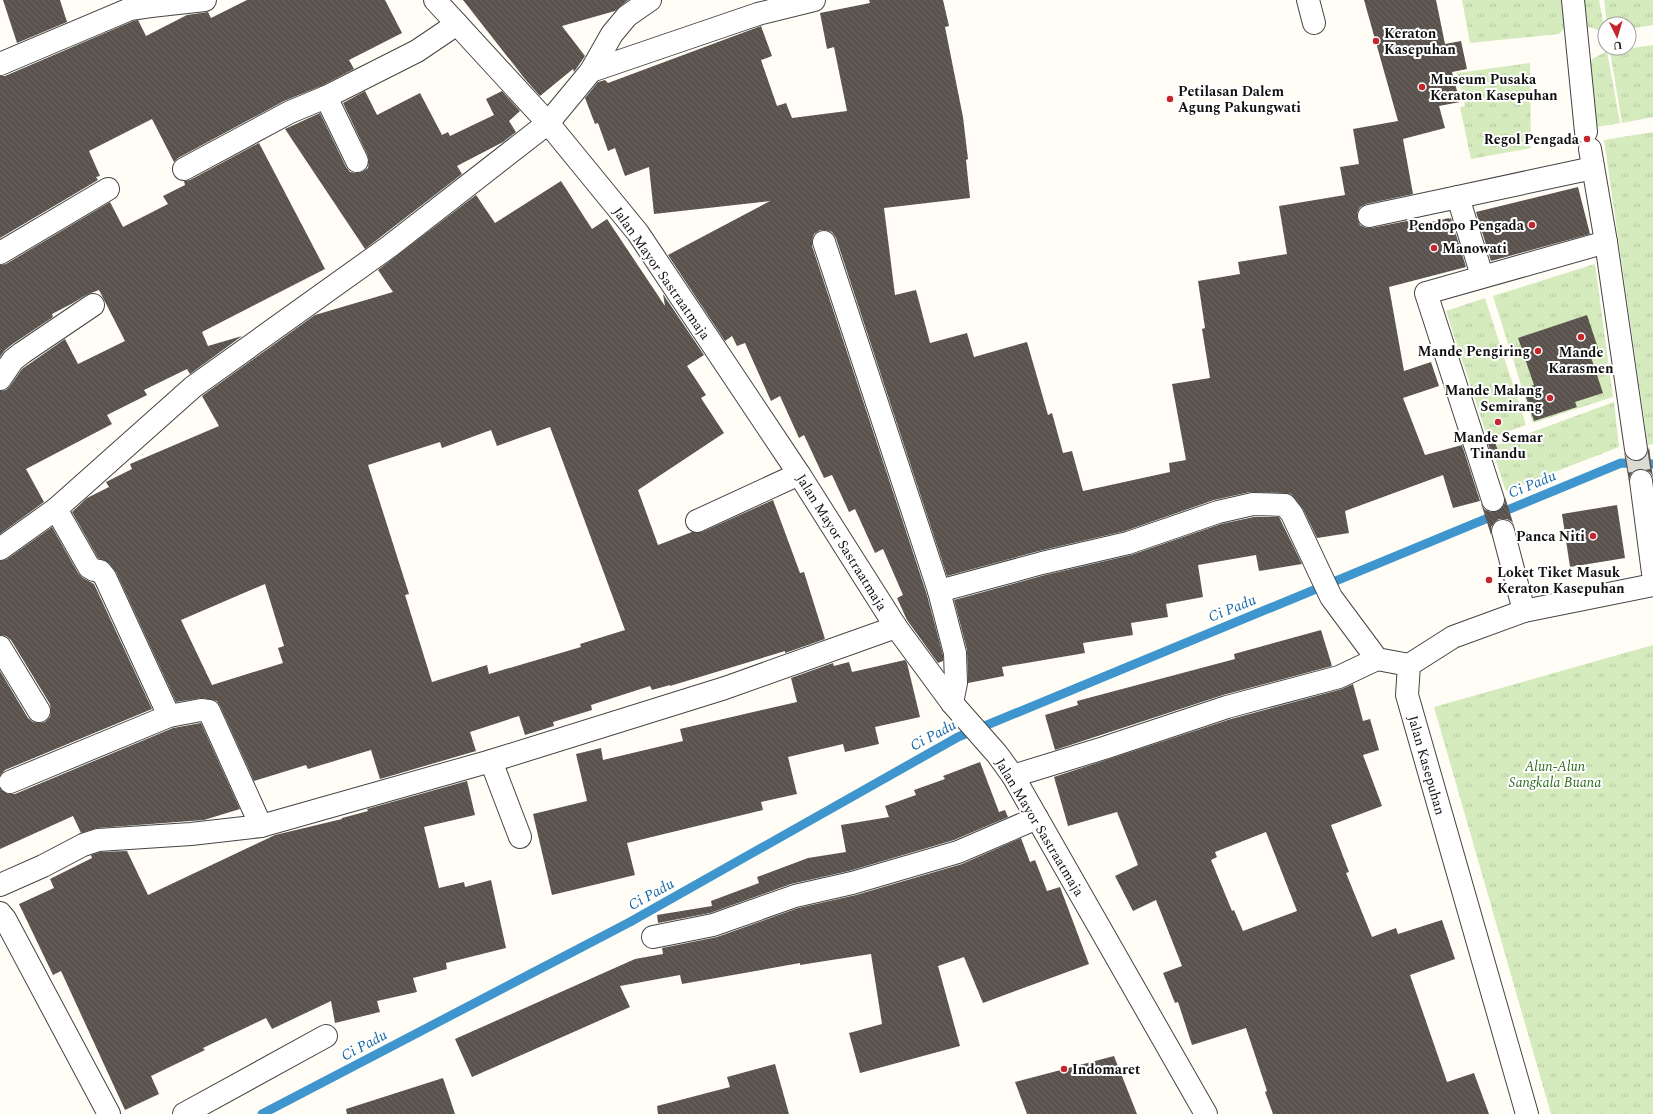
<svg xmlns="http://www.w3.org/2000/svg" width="1653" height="1114" font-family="Spectral,serif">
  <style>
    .grass { fill: url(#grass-tufts) }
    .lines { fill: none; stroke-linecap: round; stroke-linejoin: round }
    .stream { stroke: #3f96cf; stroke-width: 9 }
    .building { fill: url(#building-back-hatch); fill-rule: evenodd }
    .minor-tunnel { stroke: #dbdad3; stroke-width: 22; stroke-dasharray: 22 11; stroke-linecap: butt }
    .minor-casing { stroke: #444; stroke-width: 24 }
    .minor { stroke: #fff; stroke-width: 22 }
    .poi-dot { fill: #c4262e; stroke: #fff; stroke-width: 1.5 }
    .labels { text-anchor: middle; stroke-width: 4; stroke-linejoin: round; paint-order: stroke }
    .poi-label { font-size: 14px; font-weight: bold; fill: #111; stroke: #fff; text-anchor: start }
    .street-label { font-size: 14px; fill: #111; stroke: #fff }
    .park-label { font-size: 14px; font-style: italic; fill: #2f6b1f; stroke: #fff }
    .water-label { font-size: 15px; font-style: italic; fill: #1768a6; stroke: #fff }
  </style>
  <defs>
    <pattern id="grass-tufts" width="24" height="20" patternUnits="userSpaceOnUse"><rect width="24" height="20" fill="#d5ebbd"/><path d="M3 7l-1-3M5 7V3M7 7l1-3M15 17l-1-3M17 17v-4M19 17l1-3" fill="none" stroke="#b6c8a1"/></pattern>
    <pattern id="building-back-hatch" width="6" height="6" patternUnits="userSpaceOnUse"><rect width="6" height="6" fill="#5a524d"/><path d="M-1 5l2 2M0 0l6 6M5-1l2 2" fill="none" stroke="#6d6662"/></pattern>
  </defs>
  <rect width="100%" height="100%" fill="#fffdf5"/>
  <g class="grass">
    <path d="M1462,0H1563C1564,13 1570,26 1559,34L1470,43Z"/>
    <polygon points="1583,0 1599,0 1605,32 1588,27 1585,23"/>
    <polygon points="1604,0 1653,0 1653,25 1629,29 1629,24 1607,24"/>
    <polygon points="1653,45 1653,117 1622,123 1610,51"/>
    <polygon points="1607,51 1620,123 1597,127 1590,64 1592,59"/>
    <polygon points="1530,63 1531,148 1471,159 1460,107 1465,106 1457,73"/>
    <polygon points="1653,132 1653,444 1648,445 1604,140"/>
    <polygon points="1595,264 1613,397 1533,423 1493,296"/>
    <polygon points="1485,298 1526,425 1488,439 1446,311"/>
    <polygon points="1614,402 1619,447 1506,491 1491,447"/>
    <polygon points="1653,645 1653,1114 1551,1114 1434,707"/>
  </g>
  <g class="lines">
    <polyline class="stream" points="262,1114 630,922 958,737 1621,463 1653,464"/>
  </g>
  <g class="building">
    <polygon points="3,0 60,0 67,22 17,43"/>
    <polygon points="247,0 385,0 402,33 349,60 354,69 321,86 284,101 178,158 174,162 152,119 89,151 100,176 96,177 98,180 0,238 0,76 5,76 133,21 138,20 146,36 187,15 208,12 211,18"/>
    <polygon points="463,0 628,0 615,11 562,26 585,56 574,72 573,69 540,96 525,79"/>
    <polygon points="869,0 943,0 949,26 945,27 963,117 968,159 966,160 970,198 884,208 895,295 916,290 930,343 967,333 974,357 1027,342 1048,415 1052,413 1063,453 1072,451 1083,491 1170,472 1169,463 1186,460 1172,384 1210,378 1202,329 1205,328 1198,281 1240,274 1238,262 1287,254 1279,206 1345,195 1340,167 1359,164 1353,129 1398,121 1364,0 1436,0 1445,44 1461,41 1467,69 1452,72 1460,102 1439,106 1445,128 1403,139 1413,194 1366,204 1360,207 1357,213 1357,218 1360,225 1366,228 1371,228 1417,219 1418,225 1449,218 1449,219 1451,218 1466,267 1389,287 1404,371 1431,362 1439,386 1403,398 1425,455 1462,445 1480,501 1453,508 1443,475 1345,511 1349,533 1317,538 1303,509 1291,494 1285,493 1250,492 1214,500 1125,531 1039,551 947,576 836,238 832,232 826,230 820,230 814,234 812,240 812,246 927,595 943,655 943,661 938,663 907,620 897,598 903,595 883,549 875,553 855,509 849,512 832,475 824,478 804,435 799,438 780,396 771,401 745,343 737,346 732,336 725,341 668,255 770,201 654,214 649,167 625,176 615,148 608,151 598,123 595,124 585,98 598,82 605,80 608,83 761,26 772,56 761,60 777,106 786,103 792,118 847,111 834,47 827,49 820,13 870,3"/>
    <polygon points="365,91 377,115 420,93 442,135 448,132 450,136 494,115 486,99 502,91 520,111 509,121 516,132 503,142 457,166 462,174 365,249 285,129 320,113 346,167 350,172 356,173 362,172 368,168 369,162 368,156 343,103"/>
    <polygon points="259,143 325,269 202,332 208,346 242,336 190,374 187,369 144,390 147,395 107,415 112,424 26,469 44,502 0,534 0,391 6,390 10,386 22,369 65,339 78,364 125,341 99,290 86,295 73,303 52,314 53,317 14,343 5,350 0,357 0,265 6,264 110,202 123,227 168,204 163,196 185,185 184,181 190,180"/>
    <path d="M561,181L592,229L607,219L665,306L663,294L704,355L687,366L706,395L701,398L724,433L638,490L658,545L692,532H702L773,500L800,573L804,572L825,639L785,653V651L670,686V685L652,690L650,686L591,705L592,710L553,722L554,726L525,735L519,716L470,732L476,751L380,779L371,750L308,769L306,765L254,781L220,706L217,701L202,698L176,702L116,572L109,563L98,558L72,512L87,498L109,487L106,482L132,469L130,464L219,426L202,396L315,315L393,292L378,270L476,195L495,223ZM550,427L625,630L580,644L581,647L489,674L487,665L432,682L405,595L409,594L368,465L440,442L442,448L491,430L497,446ZM265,584L284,646L278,648L283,663L212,685L181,620Z"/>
    <polygon points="1578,187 1590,234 1491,261 1476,212"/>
    <polygon points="1587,315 1599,351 1590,354 1603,393 1575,402 1577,407 1534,421 1523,388 1534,385 1518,338"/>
    <polygon points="1493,436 1499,454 1492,456 1486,438"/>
    <polygon points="1649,447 1653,478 1651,473 1646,470 1639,469 1633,471 1630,476 1629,482 1624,452 1626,457 1631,460 1638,461 1644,459 1647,454"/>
    <polygon points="1505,497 1514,526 1512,522 1507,519 1499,519 1495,522 1491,527 1491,535 1481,503 1485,510 1491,512 1496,512 1502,508 1505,503"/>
    <polygon points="1617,505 1625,558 1570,567 1562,514"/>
    <polygon points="1254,517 1279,517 1302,564 1259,571 1256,555 1198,565 1203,597 1166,604 1168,617 1131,623 1133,635 1083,643 1085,653 1002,667 1004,676 968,683 967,650 954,600 1045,575 1131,555 1221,524"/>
    <polygon points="52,527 78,573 83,578 94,584 152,709 5,770 0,775 0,671 28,718 33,722 39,723 45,722 50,717 51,711 50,704 11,640 6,636 0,635 0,561 7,559"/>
    <polygon points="1321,630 1332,666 1223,695 1055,750 1045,715 1078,705 1077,701 1235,659 1234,654"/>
    <polygon points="905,660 907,663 920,717 875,727 879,744 845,752 843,744 788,757 797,794 761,802 763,810 627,843 635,875 552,895 533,814 587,801 576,754 601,748 603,760 683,741 680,729 797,702 791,678 833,663 834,666 849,662 852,672"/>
    <path d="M1353,684L1363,721L1370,719L1379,750L1363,755L1382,806L1331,825L1349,872L1346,873L1372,937L1396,928L1398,934L1442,920L1455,959L1410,975L1447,1082L1474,1073L1489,1114H1273L1265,1092L1267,1091L1246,1028L1192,1045L1178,1002L1175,1003L1163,973L1182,966L1156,900L1133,911L1115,876L1138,865L1117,812L1068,826L1054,777L1231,719L1342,689ZM1266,832L1297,911L1243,931L1234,910L1232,911L1211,860L1217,857L1215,852Z"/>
    <polygon points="201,723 240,809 204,820 97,828 81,833 73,816 0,849 0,789 8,794 15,794 173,728"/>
    <polygon points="980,762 999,812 1005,810 1008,817 954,840 849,871 791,884 710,913 658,923 657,915 712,906 711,901 759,883 757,877 808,858 846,852 841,825 889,817 885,806 916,795 914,790 945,779 943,776"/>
    <polygon points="467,781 475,815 424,827 439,888 464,882 465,887 491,880 506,948 446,963 447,969 413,978 417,992 377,1001 380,1012 335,1023 331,1001 272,1029 266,1018 203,1048 205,1050 151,1076 159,1094 125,1110 61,971 53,975 19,904 54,888 50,879 92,858 91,855 100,852 127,851 148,895 275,835 342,819 342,818 368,811 367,809"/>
    <polygon points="1021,838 1030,862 1035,860 1047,891 1060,887 1089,964 983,1003 964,957 938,966 960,1046 860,1073 849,1033 882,1024 871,954 825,961 800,965 800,963 682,984 680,975 620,986 630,1007 472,1077 455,1039 635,959 663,954 662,948 717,937 798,908 856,895 962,864"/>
    <polygon points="1114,1056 1137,1114 1027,1114 1015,1082"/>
    <polygon points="775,1064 789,1114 658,1114 657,1106 730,1087 727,1077"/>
    <polygon points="443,1078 455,1114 347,1114 346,1109"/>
  </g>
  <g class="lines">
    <polyline class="minor-tunnel" points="1636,449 1641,481"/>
    <g class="minor-casing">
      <g id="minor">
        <polyline points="435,0 548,123 638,233 799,474 896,627 952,703 997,754 1013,776 1206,1114"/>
        <polyline points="1308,0 1314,23"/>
        <polyline points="1573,0 1586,132"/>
        <polyline points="0,64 130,9 151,6 205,0"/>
        <polyline points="591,71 612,34 627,16 650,0"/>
        <polyline points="326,97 357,161"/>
        <polyline points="1590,149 1606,242 1636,449"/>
        <polyline points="184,169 290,112 326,97 417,51 457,24"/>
        <polyline points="1458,197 1593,168"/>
        <polyline points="1369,216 1458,197 1482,276"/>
        <polyline points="824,242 939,591 955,653 956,683 952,703"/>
        <polyline points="0,253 108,189"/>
        <polyline points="0,379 13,360 22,353 93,305"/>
        <polyline points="1641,481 1653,573"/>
        <polyline points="1493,500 1426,293 1606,242"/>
        <polyline points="56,509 89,567 94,570 100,571 105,577 169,716"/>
        <polyline points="697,521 799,474"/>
        <polyline points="1503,531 1524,611"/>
        <polyline points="0,549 56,509 193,387 390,246 548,123 591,71 758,14 814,0"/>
        <polyline points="939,591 1042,563 1128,543 1218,512 1253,504 1285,505 1292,514 1331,597 1377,659 1409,665"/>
        <polyline points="0,647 39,711"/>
        <polyline points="491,761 520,837"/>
        <polyline points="1013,776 1104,748 1227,707 1339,677 1377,659"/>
        <polyline points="10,782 169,716 201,710 209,711 261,826"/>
        <polyline points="0,885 43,866 83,845 98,840 191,834 261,826 491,761 725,688 896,627"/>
        <polyline points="0,913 5,919 109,1114"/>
        <polyline points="653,937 713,925 795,896 852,883 958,852 1037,818"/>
        <polyline points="184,1114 326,1036"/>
        <polyline points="1527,1114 1407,695 1409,665 1453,637 1524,611 1653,585"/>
      </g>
    </g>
    <use href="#minor" class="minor"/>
  </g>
  <g class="poi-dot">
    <circle cx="1376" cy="41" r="4"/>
    <circle cx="1422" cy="87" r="4"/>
    <circle cx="1170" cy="99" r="4"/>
    <circle cx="1587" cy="139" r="4"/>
    <circle cx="1532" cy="225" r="4"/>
    <circle cx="1434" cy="248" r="4"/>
    <circle cx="1581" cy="337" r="4"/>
    <circle cx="1538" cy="351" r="4"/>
    <circle cx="1550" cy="398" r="4"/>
    <circle cx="1498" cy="422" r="4"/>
    <circle cx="1593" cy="536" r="4"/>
    <circle cx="1489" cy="580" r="4"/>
    <circle cx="1064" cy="1069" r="4"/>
  </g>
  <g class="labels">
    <g class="poi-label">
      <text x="1384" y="38">Keraton<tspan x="1384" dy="16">Kasepuhan</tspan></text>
      <text x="1430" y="84">Museum Pusaka<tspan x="1430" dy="16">Keraton Kasepuhan</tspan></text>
      <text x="1178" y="96">Petilasan Dalem<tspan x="1178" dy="16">Agung Pakungwati</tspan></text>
      <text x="1579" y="144" text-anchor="end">Regol Pengada</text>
      <text x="1524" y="230" text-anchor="end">Pendopo Pengada</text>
      <text x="1442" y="253">Manowati</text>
      <text x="1530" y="356" text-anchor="end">Mande Pengiring</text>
      <text x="1581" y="357" text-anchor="middle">Mande<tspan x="1581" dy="16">Karasmen</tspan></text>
      <text x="1542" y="395" text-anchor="end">Mande Malang<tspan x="1542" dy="16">Semirang</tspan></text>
      <text x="1498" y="442" text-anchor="middle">Mande Semar<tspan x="1498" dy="16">Tinandu</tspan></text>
      <text x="1585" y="541" text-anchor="end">Panca Niti</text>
      <text x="1497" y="577">Loket Tiket Masuk<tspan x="1497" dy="16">Keraton Kasepuhan</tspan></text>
      <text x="1072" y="1074">Indomaret</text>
    </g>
    <g class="street-label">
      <text transform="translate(662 273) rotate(55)" y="5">Jalan Mayor Sastraatmaja</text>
      <text transform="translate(842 542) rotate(58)" y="5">Jalan Mayor Sastraatmaja</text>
      <text transform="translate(1427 765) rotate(74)" y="5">Jalan Kasepuhan</text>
      <text transform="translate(1040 827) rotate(59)" y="5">Jalan Mayor Sastraatmaja</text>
    </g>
    <g class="park-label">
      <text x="1555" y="771">Alun-Alun<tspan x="1555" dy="16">Sangkala Buana</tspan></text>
    </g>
    <g class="water-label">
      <text transform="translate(1532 484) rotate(-22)" y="5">Ci Padu</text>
      <text transform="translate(1232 608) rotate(-22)" y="5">Ci Padu</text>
      <text transform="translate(933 735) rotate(-28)" y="5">Ci Padu</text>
      <text transform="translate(651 894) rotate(-29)" y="5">Ci Padu</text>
      <text transform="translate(364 1045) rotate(-28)" y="5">Ci Padu</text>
    </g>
  </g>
  <g transform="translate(1617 36) rotate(175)"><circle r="19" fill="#ffffff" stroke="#a0a0a0"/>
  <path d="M0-3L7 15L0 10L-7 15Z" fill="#c4262e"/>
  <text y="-6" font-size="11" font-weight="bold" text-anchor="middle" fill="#111111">U</text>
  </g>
</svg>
